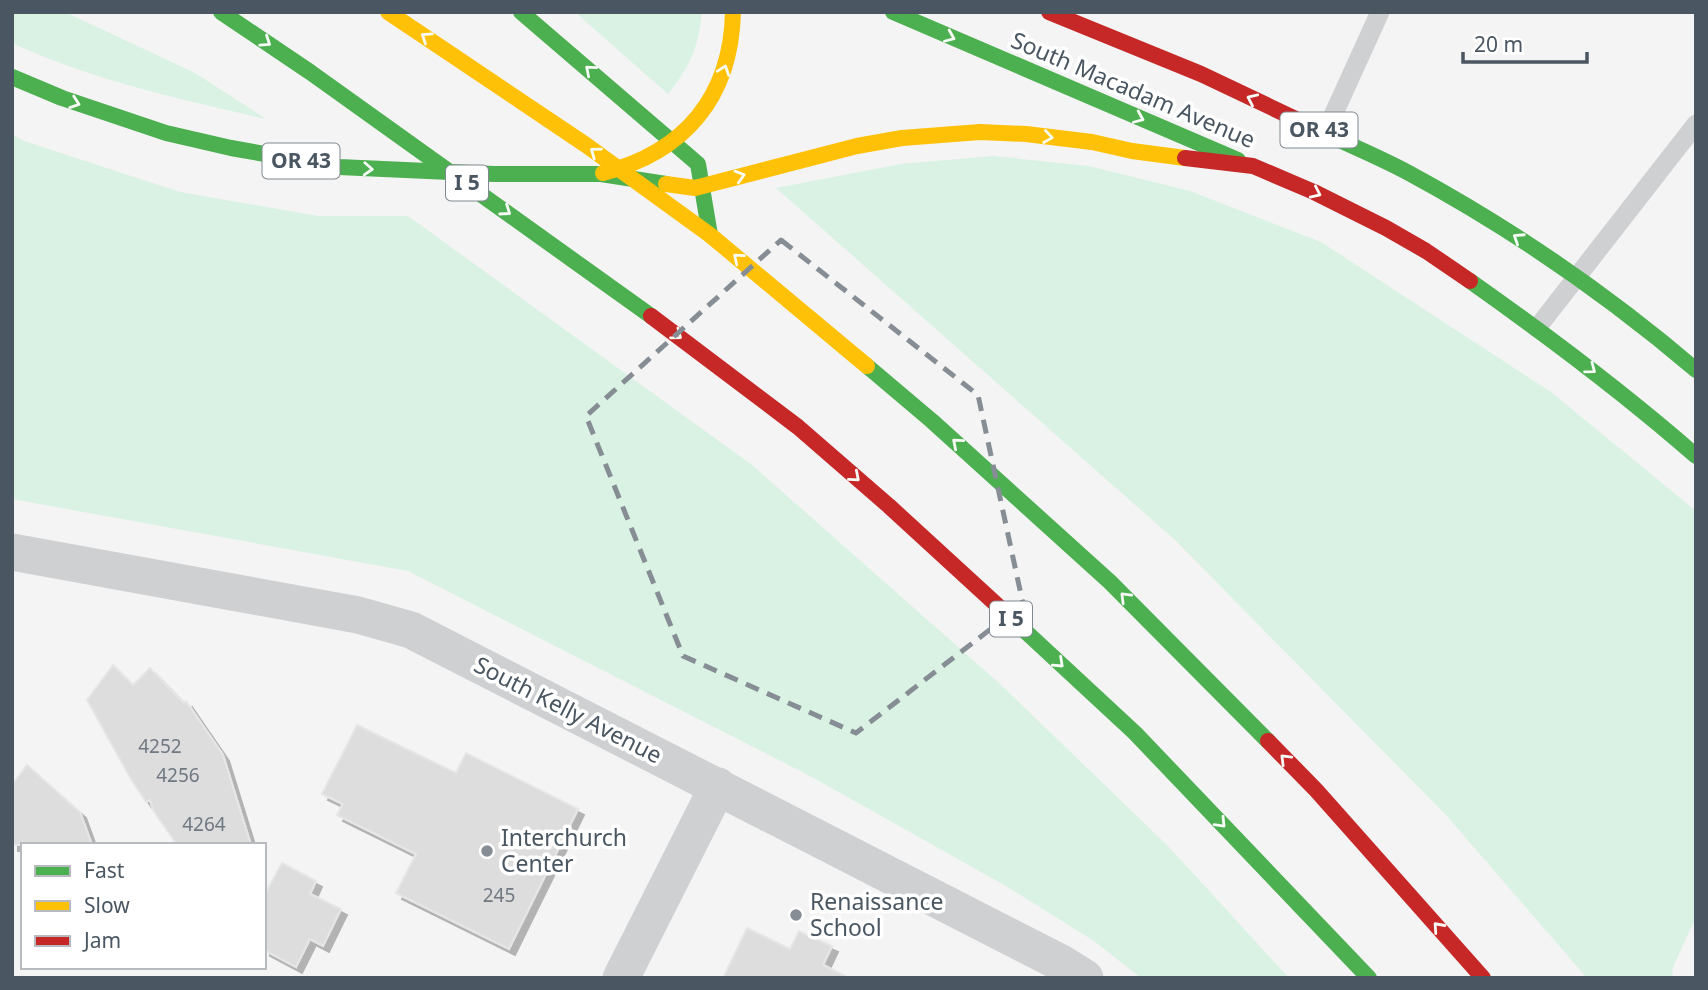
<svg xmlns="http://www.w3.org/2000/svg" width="1708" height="990" font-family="'Noto Sans',sans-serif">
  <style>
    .green { fill: #d9f2e3 }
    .building { fill: #ddddde; stroke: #e5e6e7; stroke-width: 2; filter: url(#shadow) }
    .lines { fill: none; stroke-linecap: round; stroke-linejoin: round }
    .lane { stroke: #ced0d2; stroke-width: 19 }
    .street { stroke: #ced0d2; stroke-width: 37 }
    .fast { stroke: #4caf50; stroke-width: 16 }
    .slow { stroke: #ffc107; stroke-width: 16 }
    .jam { stroke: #c62828; stroke-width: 16 }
    .oneway { stroke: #f6fbf6 }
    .marked { fill: none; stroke: #868d94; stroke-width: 5; stroke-dasharray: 14 9; stroke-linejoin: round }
    .poi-dot { fill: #868d94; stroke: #fff; stroke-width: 2.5 }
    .labels { text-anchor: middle; stroke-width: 7; stroke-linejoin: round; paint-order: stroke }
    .number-label { font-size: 19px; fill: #707881 }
    .shield { fill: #fff; stroke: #808990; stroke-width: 2 }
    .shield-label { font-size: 21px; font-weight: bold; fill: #4a5661 }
    .street-label { font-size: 23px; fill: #4a5661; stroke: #fff }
    .poi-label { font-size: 23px; fill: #4a5661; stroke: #fff; text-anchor: start }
  </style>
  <defs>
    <filter id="shadow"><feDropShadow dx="6" dy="6" stdDeviation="0" flood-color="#0004"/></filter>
  </defs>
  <rect width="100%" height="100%" fill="#f4f4f4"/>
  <g class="green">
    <path d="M12,12H65L195,73L266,119C179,99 92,80 12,43Z"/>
    <path d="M575,12H702V13C697,51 691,64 668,94Z"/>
    <polygon points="12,134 24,141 180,192 318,216 408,216 752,465 1000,684 1168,846 1289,978 1141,978 1094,941 1006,886 810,776 408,571 12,499"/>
    <polygon points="993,156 1089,166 1190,191 1321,242 1551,392 1696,511 1696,917 1673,967 1672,978 1587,978 1446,815 1175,540 776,188 901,164"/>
  </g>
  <g class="building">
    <polygon points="113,665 133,685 150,668 184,703 186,701 223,755 251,845 177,845 153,810 150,800 146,802 132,781 87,700"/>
    <polygon points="357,725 456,773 466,753 578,809 509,949 396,893 416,854 337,815 343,804 322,794"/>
    <polygon points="27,765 80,812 92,845 12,845 12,785"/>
    <polygon points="282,863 316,881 310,894 341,909 323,946 310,939 296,967 264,950 264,896"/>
    <polygon points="747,928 790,949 799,931 832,946 823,965 849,978 723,978"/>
  </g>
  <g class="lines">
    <g class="lane">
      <polyline points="1325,133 1380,12"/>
      <polyline points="1537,328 1696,124"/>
    </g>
    <g class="street">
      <polyline points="12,552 358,615 411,630 1061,963 1085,978"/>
      <polyline points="621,978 718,786"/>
    </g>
    <g class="fast">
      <polyline points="221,12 310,72 651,316"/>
      <polyline points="521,12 698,164 710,235"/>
      <polyline points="893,12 1238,160"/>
      <polyline points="12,77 62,98 166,133 231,148 339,167 494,174 601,174 666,184"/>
      <path d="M1321,131C1349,145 1379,157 1407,172C1509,227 1608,295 1696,370"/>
      <path d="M1470,281C1548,336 1624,393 1696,456"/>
      <polyline points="867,366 932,421 1110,582 1268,741"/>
      <polyline points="1010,617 1135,733 1369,978"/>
    </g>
    <g class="slow">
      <polyline points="388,12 586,145 710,235 867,366"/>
      <path d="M603,173C685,152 731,97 733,12"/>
      <polyline points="666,184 695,188 857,146 902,138 980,132 1026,134 1092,142 1132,151 1185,158"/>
    </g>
    <g class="jam">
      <polyline points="1049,12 1201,74 1321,131"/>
      <polyline points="1185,158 1253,166 1314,192 1386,228 1426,251 1470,281"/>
      <polyline points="651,316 798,427 889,506 1010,617"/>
      <polyline points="1268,741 1316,790 1483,978"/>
    </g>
  </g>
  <defs><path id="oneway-chevron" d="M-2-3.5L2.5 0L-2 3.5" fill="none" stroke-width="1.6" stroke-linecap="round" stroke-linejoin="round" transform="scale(1.75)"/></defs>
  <g class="oneway">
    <use href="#oneway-chevron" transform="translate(426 37) rotate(-146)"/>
    <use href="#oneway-chevron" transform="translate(950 37) rotate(23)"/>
    <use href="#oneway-chevron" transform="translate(266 42) rotate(34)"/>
    <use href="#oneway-chevron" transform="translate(590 70) rotate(-139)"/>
    <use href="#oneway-chevron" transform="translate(724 70) rotate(-71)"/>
    <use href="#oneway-chevron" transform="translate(1252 99) rotate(-155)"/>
    <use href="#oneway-chevron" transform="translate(75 103) rotate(19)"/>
    <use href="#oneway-chevron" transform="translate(1139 118) rotate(23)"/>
    <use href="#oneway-chevron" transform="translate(1048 137) rotate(8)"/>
    <use href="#oneway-chevron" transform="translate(595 152) rotate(-144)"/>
    <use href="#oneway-chevron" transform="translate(368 169) rotate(3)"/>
    <use href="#oneway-chevron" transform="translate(740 176) rotate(-16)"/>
    <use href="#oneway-chevron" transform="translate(1316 193) rotate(25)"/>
    <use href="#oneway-chevron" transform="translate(506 211) rotate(35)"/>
    <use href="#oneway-chevron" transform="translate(1518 238) rotate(-147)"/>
    <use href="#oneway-chevron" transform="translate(738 258) rotate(-140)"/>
    <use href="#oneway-chevron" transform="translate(677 335) rotate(37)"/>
    <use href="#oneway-chevron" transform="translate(1591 369) rotate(37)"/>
    <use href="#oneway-chevron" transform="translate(957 443) rotate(-139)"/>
    <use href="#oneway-chevron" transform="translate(855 477) rotate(41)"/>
    <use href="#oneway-chevron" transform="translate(1125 597) rotate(-135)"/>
    <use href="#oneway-chevron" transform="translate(1059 663) rotate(43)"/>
    <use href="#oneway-chevron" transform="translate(1285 759) rotate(-135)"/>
    <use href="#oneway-chevron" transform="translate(1221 823) rotate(46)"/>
    <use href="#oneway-chevron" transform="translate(1438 927) rotate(-132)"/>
  </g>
  <path class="marked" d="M781,240L978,395L1023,604L856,733L683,656L586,416Z"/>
  <g class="poi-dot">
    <circle cx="487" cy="851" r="7"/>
    <circle cx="796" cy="915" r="7"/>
  </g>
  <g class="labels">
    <g class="number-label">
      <text x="160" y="753">4252</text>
      <text x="178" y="782">4256</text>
      <text x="204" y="831">4264</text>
      <text x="499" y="902">245</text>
    </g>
    <g class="shield">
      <rect x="1280.5" y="112.5" width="77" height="35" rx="5"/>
      <rect x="262.5" y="143.5" width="77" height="35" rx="5"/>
      <rect x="446" y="165.5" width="42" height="35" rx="5"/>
      <rect x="990" y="601.5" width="42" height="35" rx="5"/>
    </g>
    <g class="shield-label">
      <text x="1319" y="137">OR 43</text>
      <text x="301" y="168">OR 43</text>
      <text x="467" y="190">I 5</text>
      <text x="1011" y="626">I 5</text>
    </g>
    <g class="street-label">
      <text transform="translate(1133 90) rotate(23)" y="8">South Macadam Avenue</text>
      <text transform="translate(568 710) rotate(27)" y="8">South Kelly Avenue</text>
    </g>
    <g class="poi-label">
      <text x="501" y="846">Interchurch<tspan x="501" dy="26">Center</tspan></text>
      <text x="810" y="910">Renaissance<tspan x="810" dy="26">School</tspan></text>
    </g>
  </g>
  <rect width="1708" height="990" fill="none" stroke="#4a5661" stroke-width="28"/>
  <rect x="21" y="843" width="245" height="126" fill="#ffffff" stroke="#b7bbc0" stroke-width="2"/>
  <rect x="35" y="866" width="35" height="10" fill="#4caf50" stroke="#b7bbc0" stroke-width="2"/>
  <text x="84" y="878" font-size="21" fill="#4a5661">Fast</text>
  <rect x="35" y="901" width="35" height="10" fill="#ffc107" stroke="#b7bbc0" stroke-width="2"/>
  <text x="84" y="913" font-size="21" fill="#4a5661">Slow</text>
  <rect x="35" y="936" width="35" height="10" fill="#c62828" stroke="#b7bbc0" stroke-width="2"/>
  <text x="84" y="948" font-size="21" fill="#4a5661">Jam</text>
  <path d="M1463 52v10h124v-10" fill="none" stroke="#4a5661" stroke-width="3.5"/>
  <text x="1474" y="52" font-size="21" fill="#4a5661" stroke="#ffffff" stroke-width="5" paint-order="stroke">20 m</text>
</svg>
